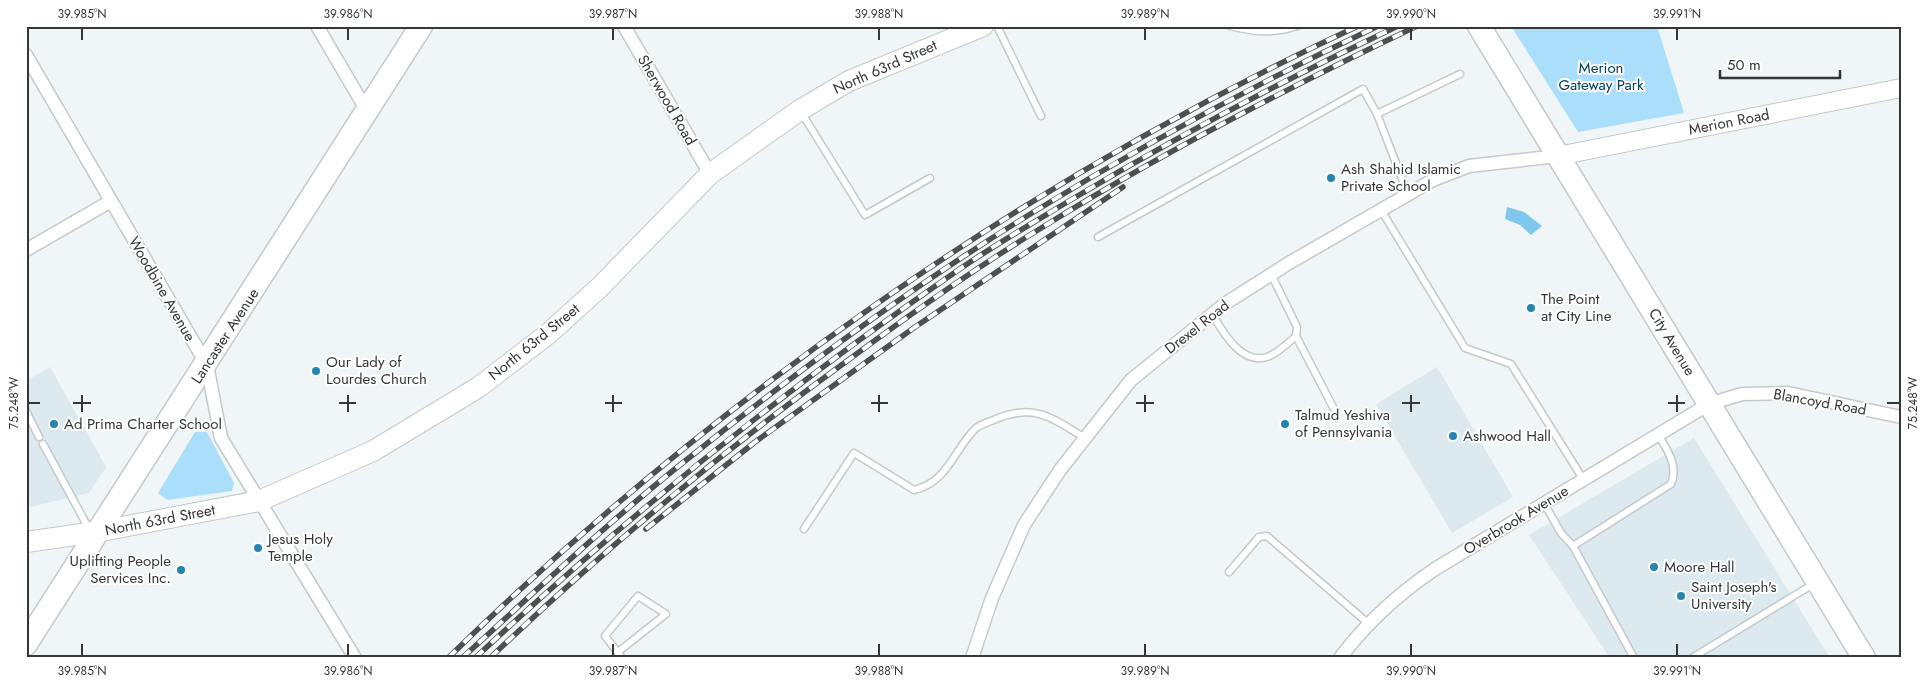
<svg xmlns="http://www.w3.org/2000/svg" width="1927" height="684" font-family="Jost,sans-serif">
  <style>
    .built { fill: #dce9ef }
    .green { fill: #abdefb }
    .water { fill: #80c7ed }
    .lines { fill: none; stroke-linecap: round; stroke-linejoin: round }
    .lane-casing { stroke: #c4c9cb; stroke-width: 9 }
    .street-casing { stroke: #c4c9cb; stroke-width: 15 }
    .secondary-casing { stroke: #c4c9cb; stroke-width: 20 }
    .primary-casing { stroke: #c4c9cb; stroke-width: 22 }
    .highway-casing { stroke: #c4c9cb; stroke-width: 25 }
    .lane { stroke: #fff; stroke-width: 6 }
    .street { stroke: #fff; stroke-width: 12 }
    .secondary { stroke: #fff; stroke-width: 18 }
    .primary { stroke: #fff; stroke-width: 20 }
    .highway { stroke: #fff; stroke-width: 22 }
    .rail-casing { stroke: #4d4f51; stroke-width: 5.5 }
    .rail { stroke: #fff; stroke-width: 4; stroke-dasharray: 11; stroke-linecap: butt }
    .ticks { fill: none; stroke: #343637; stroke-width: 2 }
    .poi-dot { fill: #2485b0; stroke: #fff; stroke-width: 2 }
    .labels { text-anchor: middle; stroke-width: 4; stroke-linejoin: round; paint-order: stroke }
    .street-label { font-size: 15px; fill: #343637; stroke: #fff }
    .park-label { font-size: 15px; fill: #02415b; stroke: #fff }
    .poi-label { font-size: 15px; fill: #343637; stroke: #fff; text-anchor: start }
    .neatline { fill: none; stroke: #343637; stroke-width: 2 }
    .ticks-label { font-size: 12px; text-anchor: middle; fill: #343637 }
  </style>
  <rect width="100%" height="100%" fill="#f0f5f8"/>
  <g class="built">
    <polygon points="50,367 106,467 89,493 26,508 26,381"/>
    <polygon points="1437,367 1513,497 1452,533 1376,404"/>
    <polygon points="1694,438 1830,658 1610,658 1529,535"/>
  </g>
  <g class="green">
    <polygon points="1511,26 1657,26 1684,113 1578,132"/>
    <polygon points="195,432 207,432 234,483 232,491 167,500 158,493"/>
  </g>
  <polygon class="water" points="1507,207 1524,212 1542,226 1531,235 1520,225 1505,219"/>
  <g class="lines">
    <g class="lane-casing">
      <g id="lane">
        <polyline points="997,26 1041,116"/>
        <path d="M1230,26C1253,32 1274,34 1297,26"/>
        <polyline points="801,112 865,215 930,178"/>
        <polyline points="1377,114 1460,74"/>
        <polyline points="1381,210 1465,348 1511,364 1583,479"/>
        <polyline points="1098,237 1363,89 1377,114 1408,194"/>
        <path d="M1212,314C1223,332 1241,365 1267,357C1277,354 1288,343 1296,336L1297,327L1271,274"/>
        <polyline points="1296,336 1334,409"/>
        <polyline points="26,411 39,437"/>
        <polyline points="43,444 89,529"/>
        <path d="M1544,503L1561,533L1573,546L1671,484C1679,466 1667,450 1658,434"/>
        <path d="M804,529L854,453L914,490C948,482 953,451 975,429C980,424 990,422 996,419C1035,403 1052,418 1085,438"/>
        <polyline points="1573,546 1634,658"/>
        <polyline points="1229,572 1259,537 1267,536 1369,624"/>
        <polyline points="618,652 666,614 638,596 605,636 622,658"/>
        <polyline points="1692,658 1815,583"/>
      </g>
    </g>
    <g class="street-casing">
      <g id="street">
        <polyline points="317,26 367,111"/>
        <polyline points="624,26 710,174"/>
        <polyline points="26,55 207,365 221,438 355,658"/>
        <polyline points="26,250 111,201"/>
        <polyline points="972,658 992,598 1024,525 1060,470 1131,380 1226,303 1289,263 1433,180 1469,166 1558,156"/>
        <path d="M1340,658C1367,622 1398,594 1435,569L1709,404L1742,394L1788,393L1901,417"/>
      </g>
    </g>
    <g class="secondary-casing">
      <polyline id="secondary" points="1558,156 1901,88"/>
    </g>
    <g class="primary-casing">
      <polyline id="primary" points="26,542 96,532 259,501 373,451 479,387 548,334 600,287 710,174 800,110 849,81 983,26"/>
    </g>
    <g class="highway-casing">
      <g id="highway">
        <polyline points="1479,26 1864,658"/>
        <polyline points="26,644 421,26"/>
      </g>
    </g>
    <use href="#lane" class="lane"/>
    <use href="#street" class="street"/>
    <use href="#secondary" class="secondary"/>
    <use href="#primary" class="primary"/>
    <use href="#highway" class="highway"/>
    <g class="rail-casing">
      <g id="rail">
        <polyline points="646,529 755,442 915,327 1123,187"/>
        <path d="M448,658C711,401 1025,181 1358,26"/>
        <path d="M462,658C536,591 608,522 685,461C796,372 911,287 1032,213C1144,144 1260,82 1378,26"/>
        <path d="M475,658C626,517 784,390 954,273C991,247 1031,224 1069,201C1176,137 1285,79 1398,26"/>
        <path d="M490,658C604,549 724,450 851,358C912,313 974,269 1038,230C1160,154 1287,88 1417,26"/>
      </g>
    </g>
    <use href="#rail" class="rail"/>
  </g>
  <path class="ticks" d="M82,28V40M348,28V40M613,28V40M879,28V40M1145,28V40M1411,28V40M1677,28V40M82,395V412M348,395V412M613,395V412M879,395V412M1145,395V412M1411,395V412M1677,395V412M28,403H40M73,403H91M339,403H356M605,403H622M871,403H888M1136,403H1154M1402,403H1420M1668,403H1685M1887,403H1900M82,644V656M348,644V656M613,644V656M879,644V656M1145,644V656M1411,644V656M1677,644V656"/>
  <g class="poi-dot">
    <circle cx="1331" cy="178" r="5"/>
    <circle cx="1531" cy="308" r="5"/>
    <circle cx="316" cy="371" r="5"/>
    <circle cx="54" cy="424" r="5"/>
    <circle cx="1285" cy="424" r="5"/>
    <circle cx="1453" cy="436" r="5"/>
    <circle cx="258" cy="548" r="5"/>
    <circle cx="1654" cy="567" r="5"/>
    <circle cx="181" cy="570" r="5"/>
    <circle cx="1681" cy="596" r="5"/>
  </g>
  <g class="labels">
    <g class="street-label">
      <text transform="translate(885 67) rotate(-24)" y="5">North 63rd Street</text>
      <text transform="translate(667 100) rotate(60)" y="5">Sherwood Road</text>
      <text transform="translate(1729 122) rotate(-11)" y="5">Merion Road</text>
      <text transform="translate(162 289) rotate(60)" y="5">Woodbine Avenue</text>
      <text transform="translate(1197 327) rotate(-38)" y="5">Drexel Road</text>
      <text transform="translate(225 336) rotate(-57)" y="5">Lancaster Avenue</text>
      <text transform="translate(534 342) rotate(-39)" y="5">North 63rd Street</text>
      <text transform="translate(1672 342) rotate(59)" y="5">City Avenue</text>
      <text transform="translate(1820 402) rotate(10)" y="5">Blancoyd Road</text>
      <text transform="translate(160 520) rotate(-11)" y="5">North 63rd Street</text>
      <text transform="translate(1516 520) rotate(-31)" y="5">Overbrook Avenue</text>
    </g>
    <g class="park-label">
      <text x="1601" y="73">Merion<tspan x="1601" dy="17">Gateway Park</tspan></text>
    </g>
    <g class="poi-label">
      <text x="1341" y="174">Ash Shahid Islamic<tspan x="1341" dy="17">Private School</tspan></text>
      <text x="1541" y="304">The Point<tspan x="1541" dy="17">at City Line</tspan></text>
      <text x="326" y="367">Our Lady of<tspan x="326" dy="17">Lourdes Church</tspan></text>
      <text x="1295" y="420">Talmud Yeshiva<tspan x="1295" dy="17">of Pennsylvania</tspan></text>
      <text x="64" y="429">Ad Prima Charter School</text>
      <text x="1463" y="441">Ashwood Hall</text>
      <text x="268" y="544">Jesus Holy<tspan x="268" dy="17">Temple</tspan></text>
      <text x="171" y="566" text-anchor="end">Uplifting People<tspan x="171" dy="17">Services Inc.</tspan></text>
      <text x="1664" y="572">Moore Hall</text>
      <text x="1691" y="592">Saint Joseph's<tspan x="1691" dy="17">University</tspan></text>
    </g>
  </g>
  <rect width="1927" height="684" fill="none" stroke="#ffffff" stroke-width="55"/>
  <path d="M1720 70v8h120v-8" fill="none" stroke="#343637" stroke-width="2.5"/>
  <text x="1727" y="70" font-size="15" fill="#343637" stroke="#ffffff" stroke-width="4" paint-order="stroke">50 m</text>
  <rect x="28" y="28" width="1872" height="628" class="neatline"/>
  <g class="ticks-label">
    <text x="82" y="18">39.985°N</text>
    <text x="348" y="18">39.986°N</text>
    <text x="613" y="18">39.987°N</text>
    <text x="879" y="18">39.988°N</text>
    <text x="1145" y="18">39.989°N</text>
    <text x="1411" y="18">39.990°N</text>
    <text x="1677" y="18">39.991°N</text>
    <text transform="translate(1913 403) rotate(-90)" y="4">75.248°W</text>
    <text transform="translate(14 403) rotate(-90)" y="4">75.248°W</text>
    <text x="82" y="675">39.985°N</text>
    <text x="348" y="675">39.986°N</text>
    <text x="613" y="675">39.987°N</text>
    <text x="879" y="675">39.988°N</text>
    <text x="1145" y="675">39.989°N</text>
    <text x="1411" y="675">39.990°N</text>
    <text x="1677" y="675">39.991°N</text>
  </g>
</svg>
